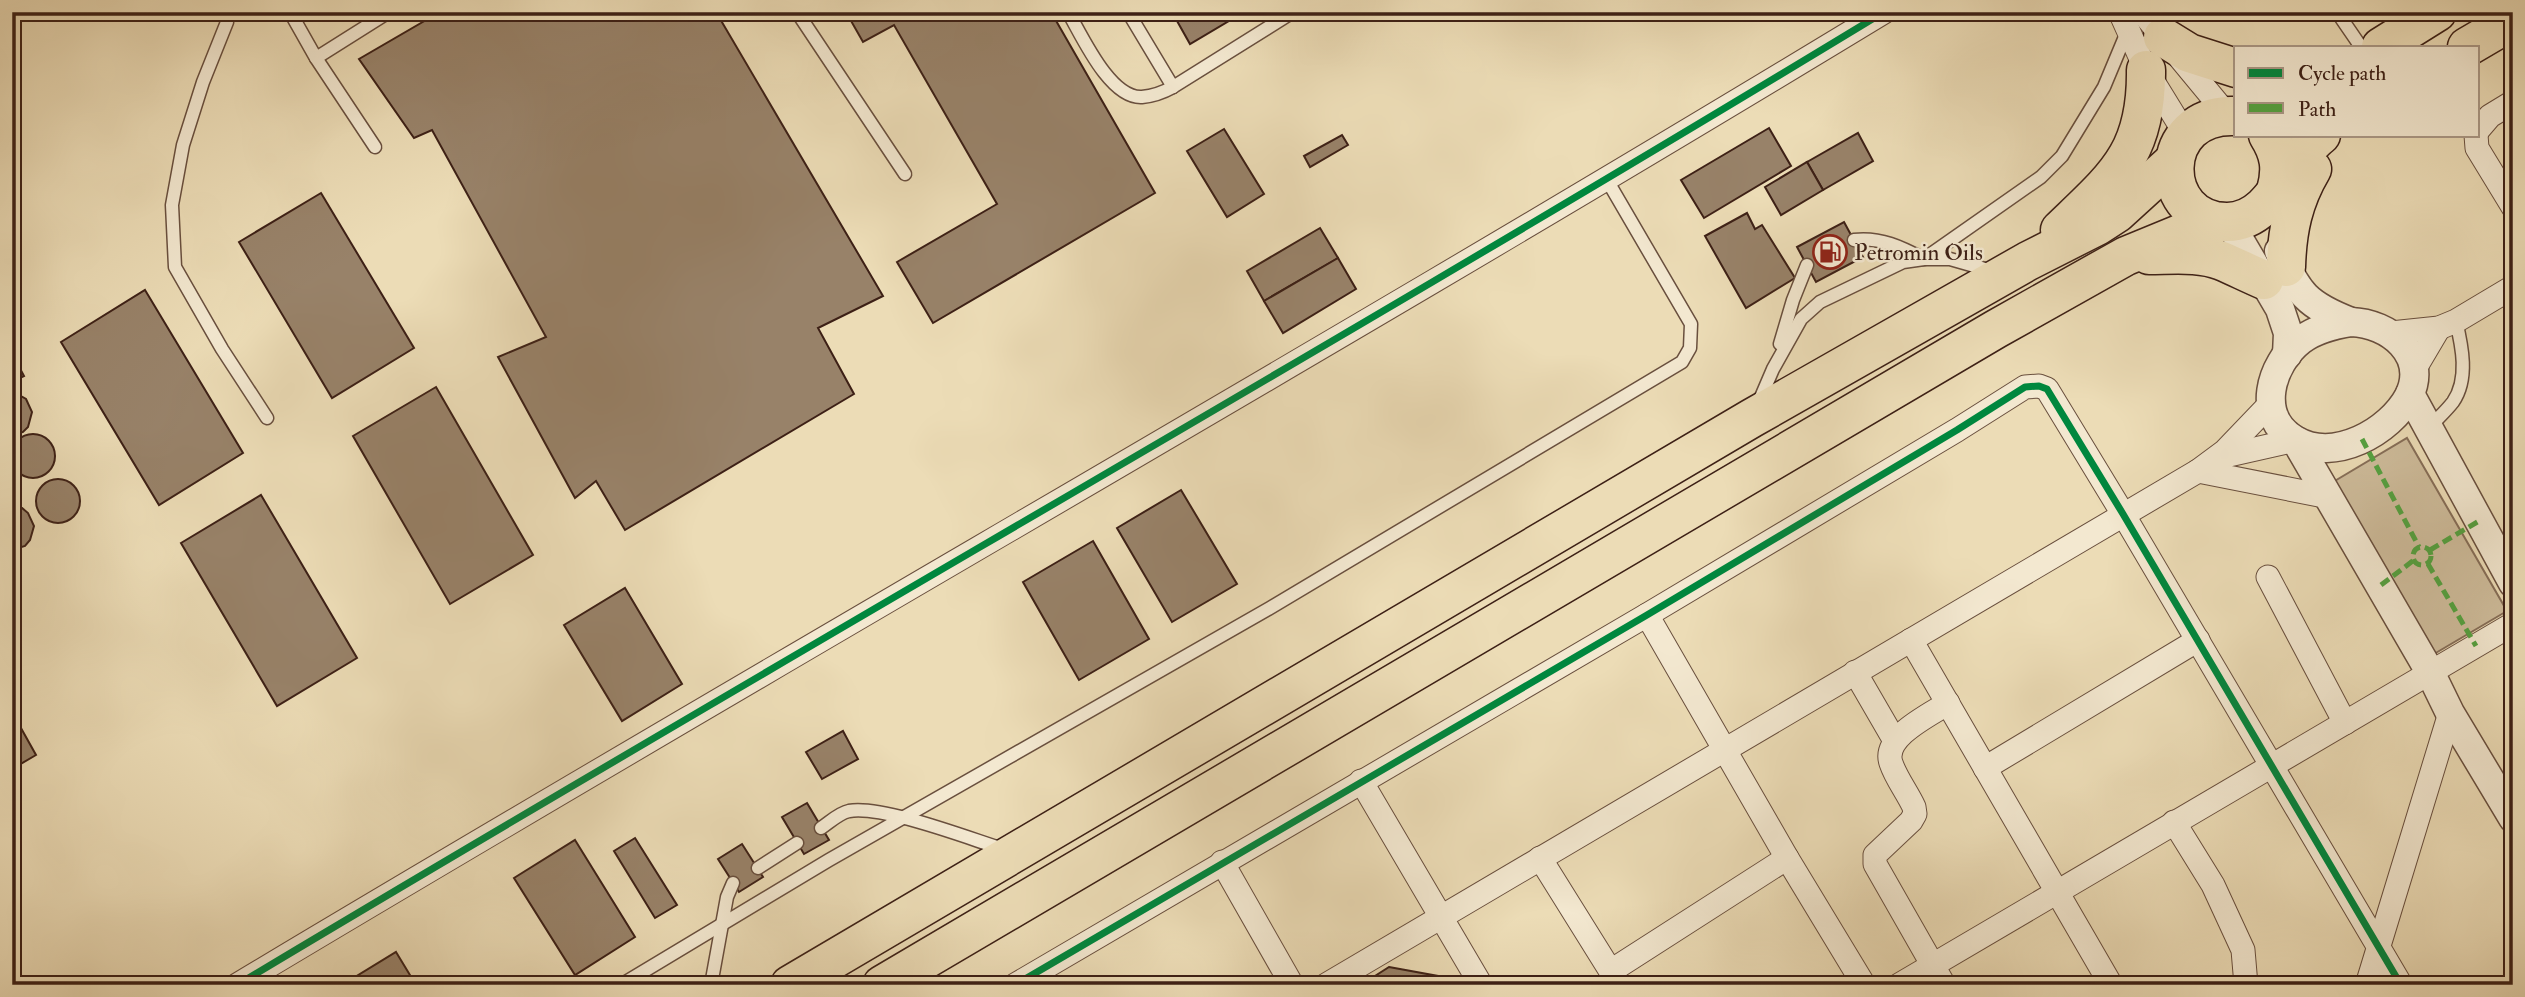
<svg xmlns="http://www.w3.org/2000/svg" width="2525" height="997" font-family="'IM FELL Double Pica',serif">
  <style>
    .green { fill: #cebc9b; stroke: #866e58; stroke-width: 2 }
    .building { fill: #988269; stroke: #3d2016; stroke-width: 2 }
    .lines { fill: none; stroke-linecap: round; stroke-linejoin: round }
    .service-casing { stroke: #694f3e; stroke-width: 15 }
    .minor-casing { stroke: #694f3e; stroke-width: 25 }
    .tertiary-casing { stroke: #694f3e; stroke-width: 31 }
    .trunk-casing { stroke: #3d2016; stroke-width: 41 }
    .service { stroke: #f3e8d0; stroke-width: 12 }
    .minor { stroke: #f3e8d0; stroke-width: 23 }
    .tertiary { stroke: #f3e8d0; stroke-width: 28 }
    .trunk { stroke: #ecdcb6; stroke-width: 38 }
    .quiet { stroke: #54a240; stroke-width: 5; stroke-dasharray: 10 5; stroke-linecap: butt }
    .cycleway-casing { stroke: #f3e8d0; stroke-width: 11 }
    .cycleway { stroke: #00873e; stroke-width: 7 }
    .labels { text-anchor: middle; stroke-width: 5; stroke-linejoin: round; paint-order: stroke }
    .poi-label { font-size: 23px; fill: #3d2016; stroke: #f3e8d0; text-anchor: start }
  </style>
  <rect width="100%" height="100%" fill="#ecdcb6"/>
  <filter id="stains"><feTurbulence type="fractalNoise" baseFrequency=".00286" numOctaves="4"/><feColorMatrix values="0 0 0 0 .2 0 0 0 0 .09 0 0 0 0 .02 0 0 0 .5 -.17"/></filter>
  <radialGradient id="worn" r=".72"><stop offset=".6" stop-color="#630" stop-opacity="0"/><stop offset="1" stop-color="#630" stop-opacity=".3"/></radialGradient>
  <polygon class="green" points="2407,438 2507,611 2434,654 2333,482"/>
  <g class="building">
    <polygon points="440,12 716,12 883,296 818,328 854,394 625,530 596,481 575,498 498,357 546,337 432,130 414,138 359,59"/>
    <polygon points="846,12 1051,12 1155,193 933,323 897,262 997,204 894,25 863,42"/>
    <polygon points="1172,12 1244,12 1190,44"/>
    <polygon points="1769,128 1791,166 1704,218 1681,180"/>
    <polygon points="1224,129 1264,194 1227,217 1187,151"/>
    <polygon points="1858,133 1873,161 1823,190 1807,162"/>
    <polygon points="1342,135 1348,145 1310,167 1304,156"/>
    <polygon points="2513,158 2513,176 2505,163"/>
    <polygon points="1807,162 1823,190 1781,215 1765,187"/>
    <polygon points="321,193 414,348 332,398 239,242"/>
    <polygon points="1747,213 1755,229 1762,225 1795,278 1746,308 1705,236"/>
    <polygon points="1844,222 1863,257 1816,282 1797,247"/>
    <polygon points="1320,228 1338,258 1264,301 1247,271"/>
    <polygon points="1338,258 1356,289 1283,333 1264,301"/>
    <polygon points="145,290 243,453 159,505 61,342"/>
    <polygon points="16,361 24,376 12,382 12,363"/>
    <polygon points="436,387 533,555 450,604 353,436"/>
    <polygon points="12,391 26,399 32,412 28,427 23,432 12,436"/>
    <circle cx="33" cy="456" r="22"/>
    <circle cx="58" cy="501" r="22"/>
    <polygon points="1181,490 1237,584 1172,622 1117,528"/>
    <polygon points="261,495 357,658 277,706 181,543"/>
    <polygon points="12,505 22,508 28,513 34,526 30,540 25,546 12,550"/>
    <polygon points="1093,541 1149,639 1079,680 1023,582"/>
    <polygon points="625,588 682,684 622,721 564,625"/>
    <polygon points="12,712 36,755 12,769"/>
    <polygon points="843,731 858,759 822,779 806,752"/>
    <polygon points="807,803 829,840 804,854 782,817"/>
    <polygon points="635,838 677,905 655,918 614,851"/>
    <polygon points="575,840 635,937 575,975 514,878"/>
    <polygon points="742,844 763,877 739,892 718,859"/>
    <polygon points="396,952 416,985 342,985"/>
    <polygon points="1389,967 1438,976 1444,985 1361,985"/>
  </g>
  <g class="lines">
    <g class="service-casing">
      <g id="service">
        <polyline points="226,12 227,22 203,82 183,145 172,205 175,267 222,349 267,418"/>
        <polyline points="290,12 316,58 375,147"/>
        <polyline points="797,12 905,174"/>
        <path d="M1068,12C1082,36 1110,99 1142,97C1153,96 1164,92 1173,87L1293,12"/>
        <polyline points="1128,12 1173,87"/>
        <polyline points="2337,12 2361,47"/>
        <polyline points="316,58 389,12"/>
        <path d="M1854,240C1881,237 1901,247 1924,259L2041,177L2062,156L2104,87L2127,32"/>
        <polyline points="1780,344 1793,300 1807,265"/>
        <polyline points="1758,404 1773,369 1801,319 1820,302 1903,262 1924,259 1950,259 1992,271"/>
        <path d="M2430,427C2437,419 2446,411 2453,402C2469,379 2462,346 2456,321"/>
        <path d="M821,828C830,822 839,813 849,811C883,805 970,839 1006,850"/>
        <polyline points="758,868 797,843"/>
        <polyline points="621,985 829,860 1270,608 1682,362 1690,348 1691,324 1607,180"/>
        <polyline points="711,985 727,897 733,883"/>
      </g>
    </g>
    <g class="minor-casing">
      <g id="minor">
        <polyline points="2120,12 2146,70 2186,135"/>
        <polyline points="2142,12 2228,116"/>
        <polyline points="2478,130 2490,116 2513,102"/>
        <polyline points="2476,135 2477,148 2513,207"/>
        <polyline points="2391,333 2439,328 2456,321 2513,287"/>
        <polyline points="2413,372 2439,328"/>
        <polyline points="2220,457 2295,440"/>
        <polyline points="2198,471 2329,497"/>
        <polyline points="2268,577 2345,723"/>
        <polyline points="1647,615 1787,858 1864,985"/>
        <polyline points="1911,640 2111,985"/>
        <polyline points="1855,672 1895,741"/>
        <polyline points="1985,768 2198,640"/>
        <polyline points="1361,781 1481,985"/>
        <polyline points="2174,822 2213,885 2243,950 2246,985"/>
        <polyline points="1540,858 1618,983"/>
        <polyline points="1222,862 1292,985"/>
        <polyline points="1611,971 1787,858"/>
        <path d="M237,985C784,657 1339,343 1884,12"/>
        <polyline points="1015,985 1647,615 1957,430 2025,387 2039,386 2047,389 2123,514 2401,985"/>
        <polyline points="1326,985 2198,471 2225,451 2271,403"/>
        <polyline points="1899,985 2513,624"/>
        <path d="M1944,985L1875,864V855L1911,821L1915,814L1914,807C1907,792 1896,778 1891,763C1882,737 1930,715 1948,703"/>
        <polyline points="2367,985 2450,713"/>
      </g>
    </g>
    <g class="tertiary-casing">
      <g id="tertiary">
        <polyline points="2229,222 2280,309 2288,333 2287,355"/>
        <path d="M2279,251C2298,294 2307,305 2351,322"/>
        <path d="M2351,322C2389,323 2429,355 2409,396C2390,432 2334,463 2295,440C2255,417 2270,364 2301,340C2316,329 2333,325 2351,322Z"/>
        <polyline points="2410,394 2513,583"/>
        <polyline points="2296,441 2430,672 2450,713 2513,818"/>
      </g>
    </g>
    <g class="trunk-casing">
      <g id="trunk">
        <polyline points="2163,37 2189,53 2236,68"/>
        <polyline points="2381,47 2437,12"/>
        <polyline points="2467,47 2513,20"/>
        <path d="M2236,116C2154,112 2157,222 2227,222C2274,222 2288,160 2321,135"/>
        <path d="M2268,135C2280,154 2282,169 2276,191"/>
        <path d="M2060,230C2116,176 2147,153 2146,70"/>
        <path d="M2149,255C2173,255 2200,252 2222,261C2236,267 2250,274 2264,280"/>
        <path d="M2286,267C2287,231 2293,201 2312,169"/>
        <polyline points="790,985 1752,418 2028,261 2097,226 2117,213 2173,162"/>
        <polyline points="882,985 1996,329 2126,256 2182,233 2221,222"/>
      </g>
    </g>
    <use href="#service" class="service"/>
    <use href="#minor" class="minor"/>
    <use href="#tertiary" class="tertiary"/>
    <use href="#trunk" class="trunk"/>
    <g class="quiet">
      <polyline points="2362,439 2419,547"/>
      <circle cx="2422" cy="556" r="9"/>
      <polyline points="2430,550 2479,521"/>
      <polyline points="2428,564 2476,646"/>
      <polyline points="2381,585 2414,560"/>
    </g>
    <g class="cycleway-casing">
      <g id="cycleway">
        <path d="M237,985C784,657 1339,343 1884,12"/>
        <polyline points="1015,985 1647,615 1957,430 2025,387 2039,386 2047,389 2123,514 2401,985"/>
      </g>
    </g>
    <use href="#cycleway" class="cycleway"/>
  </g>
  <defs>
    <g id="fuel-ring" transform="scale(1.75)"><circle r="9.5" fill="#f3e8d0" stroke="#8f2418" stroke-width="1.5"/><path d="M-5.5-6h7V0h2V4h1.3V-2.5L3-4.5l.8-.8L6-3V5H2.5V1h-1V6h-7ZM-4.2-4.7v3.2H.2V-4.7Z" fill="#8f2418"/></g>
  </defs>
  <g fill-rule="evenodd">
    <use href="#fuel-ring" x="1830" y="252"/>
  </g>
  <g class="labels">
    <g class="poi-label">
      <text x="1854" y="260">Petromin Oils</text>
    </g>
  </g>
  <rect width="2525" height="997" fill="none" stroke="#ecdcb6" stroke-width="42"/>
  <rect x="14" y="14" width="2497" height="969" fill="none" stroke="#3d2016" stroke-width="3.5"/>
  <rect x="21" y="21" width="2483" height="955" fill="none" stroke="#3d2016" stroke-width="2"/>
  <rect x="2234" y="46" width="245" height="91" fill="#f3e8d0" stroke="#aa9886" stroke-width="2"/>
  <rect x="2248" y="68" width="35" height="10" fill="#00873e" stroke="#aa9886" stroke-width="2"/>
  <text x="2298" y="80" font-size="21" fill="#3d2016">Cycle path</text>
  <rect x="2248" y="103" width="35" height="10" fill="#54a240" stroke="#aa9886" stroke-width="2"/>
  <text x="2298" y="116" font-size="21" fill="#3d2016">Path</text>
  <rect width="100%" height="100%" filter="url(#stains)"/>
  <rect width="100%" height="100%" fill="url(#worn)"/>
</svg>
